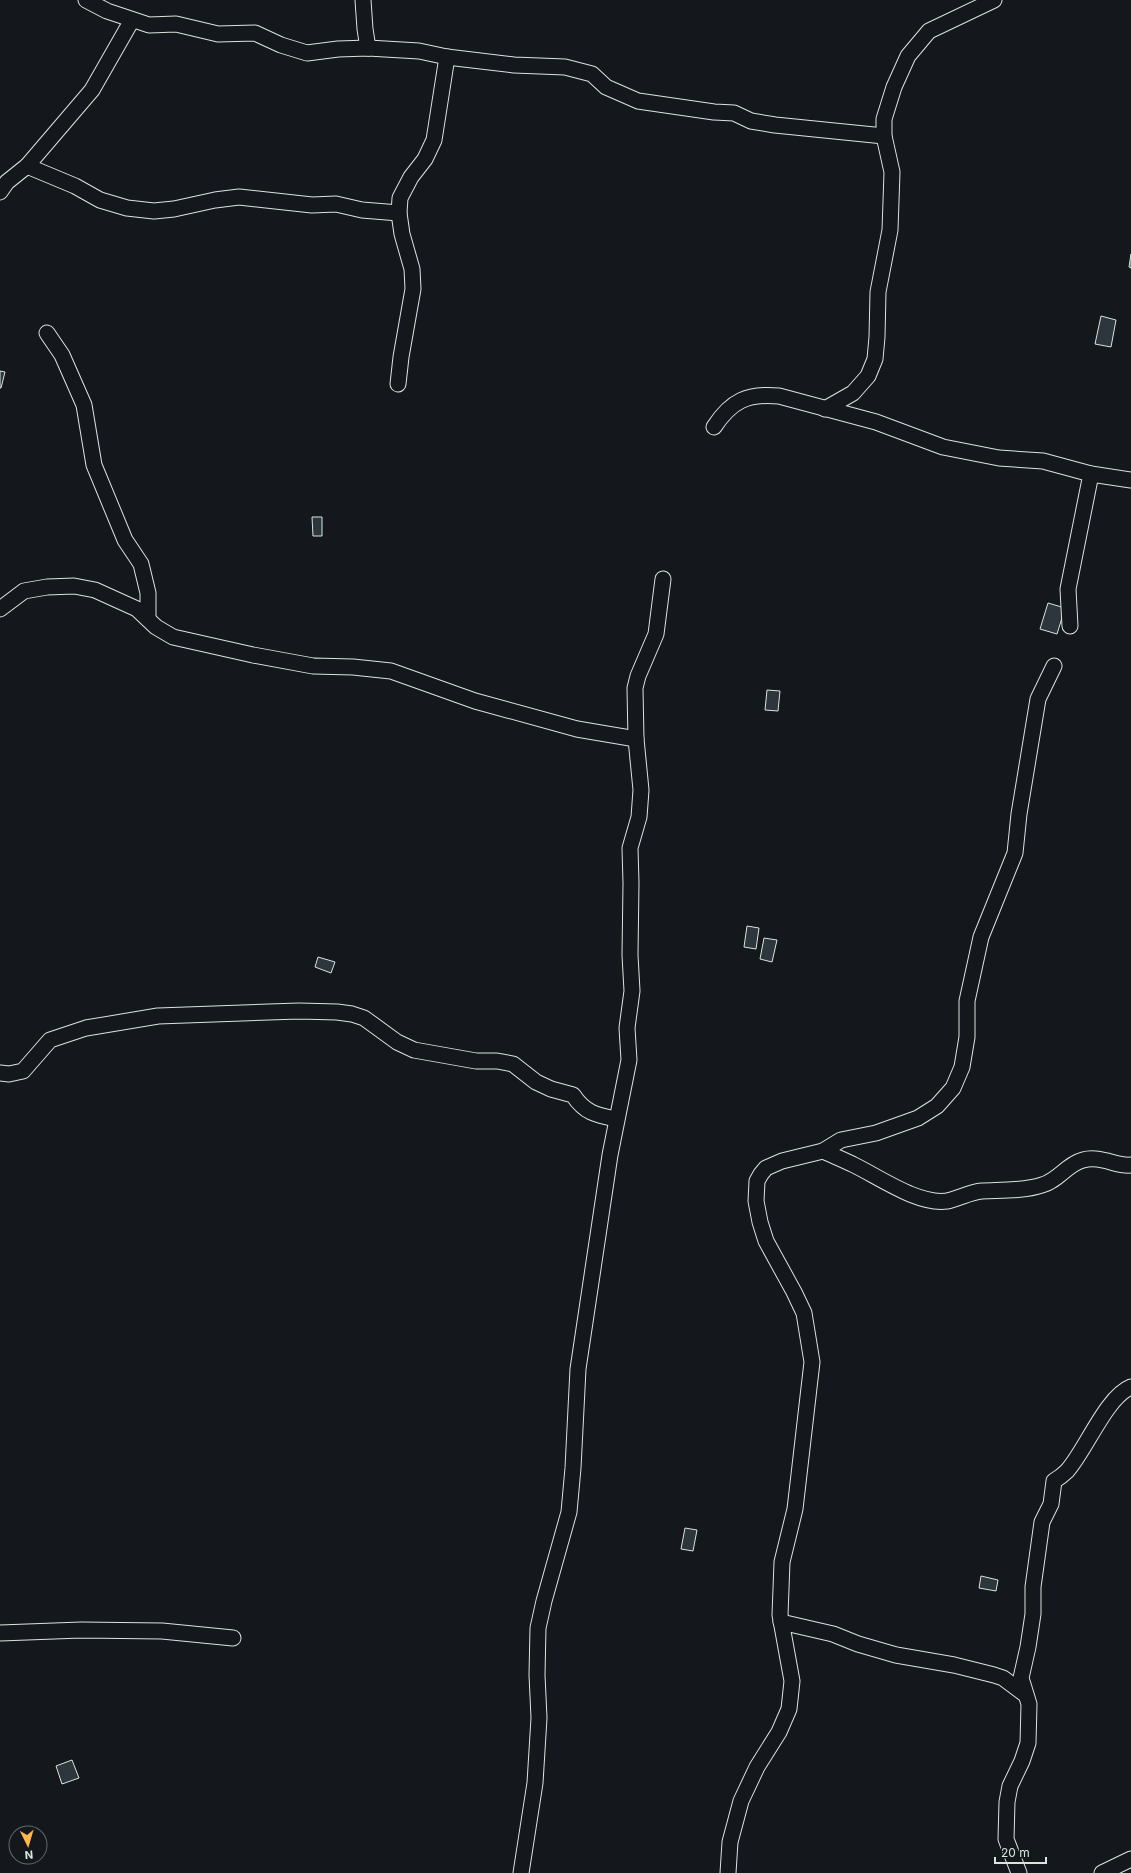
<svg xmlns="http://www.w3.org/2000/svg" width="1131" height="1873" font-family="Inter,sans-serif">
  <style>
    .building { fill: #2c363c; stroke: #d8e6dc }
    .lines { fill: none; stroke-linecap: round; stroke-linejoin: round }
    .minor-casing { stroke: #d8e6dc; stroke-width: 17 }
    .minor { stroke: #14181c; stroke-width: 15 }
  </style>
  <rect width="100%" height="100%" fill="#14181c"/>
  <g class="building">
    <polygon points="1131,254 1131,268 1129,267"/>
    <polygon points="1101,316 1116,320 1111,347 1095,344"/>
    <polygon points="0,371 5,372 1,388 0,388"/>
    <polygon points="312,517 322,517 322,536 313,536"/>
    <polygon points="1048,603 1065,608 1057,634 1040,629"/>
    <polygon points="767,690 780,691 778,711 765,710"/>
    <polygon points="747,926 759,928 756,949 744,947"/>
    <polygon points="764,938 777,940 772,962 760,959"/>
    <polygon points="318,957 335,962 331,973 315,967"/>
    <polygon points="685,1528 697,1530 693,1551 681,1549"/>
    <polygon points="981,1576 998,1580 996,1591 979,1588"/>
    <polygon points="72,1760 79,1778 62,1784 56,1766"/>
  </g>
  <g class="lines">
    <g class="minor-casing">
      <g id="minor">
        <polyline points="86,0 107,11 149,25 176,24 218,34 255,33 281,45 307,53 338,49 368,48 419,51 447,57 514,65 565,67 592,74 606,87 638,101 714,112 734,113 751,121 775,125 884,136"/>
        <polyline points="363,0 365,29 368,48"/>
        <polyline points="27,166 75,186 100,200 127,208 154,211 174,209 215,200 239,197 312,205 336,204 362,210 399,213"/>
        <polyline points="0,192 7,182 27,166 92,90 132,20"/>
        <polyline points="47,333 62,355 84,405 94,465 125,540 141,564 148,593 148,619"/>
        <polyline points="398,384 401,357 413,289 412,269 402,234 399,213 400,198 411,177 425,159 434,140 447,57"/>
        <polyline points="825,409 853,393 868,376 875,359 877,337 878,292 890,230 892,172 884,136 884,119 894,87 908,56 929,31 994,0"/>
        <path d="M714,427C731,401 747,393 779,396L876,422L943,447L999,458L1043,461L1091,474L1131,480"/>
        <polyline points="0,609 24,591 47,587 74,586 95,590 137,609 156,627 173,637 253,655 313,666 353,667 391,671 475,701 577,729 636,739"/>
        <polyline points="1070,626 1068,589 1091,474"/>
        <path d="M0,1073L9,1074L23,1071L50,1040L86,1028L158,1016L299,1011L337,1012L352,1014L364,1018L397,1042L414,1050L476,1061H497L513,1064L536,1082L551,1089L573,1095C585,1113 596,1115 616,1119"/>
        <path d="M823,1151C834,1156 844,1160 854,1165C879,1177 918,1205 947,1201C959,1199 969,1192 982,1191C1000,1190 1025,1191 1042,1185C1058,1181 1067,1164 1083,1160C1101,1155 1117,1167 1131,1165"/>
        <polyline points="781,1622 833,1634 858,1644 896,1655 954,1665 994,1675 1003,1678 1026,1695"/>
        <polyline points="0,1633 81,1630 162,1631 233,1638"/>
        <polyline points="521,1873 535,1783 539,1718 537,1675 538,1628 544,1601 569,1512 573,1468 578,1369 610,1155 629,1060 627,1028 632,991 630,955 631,883 630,848 639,817 641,790 636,739 635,688 638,676 656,634 663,579"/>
        <polyline points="728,1873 730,1842 741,1801 757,1767 779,1732 789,1709 792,1681 780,1615 782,1562 795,1509 812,1362 804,1313 794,1292 766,1241 760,1222 756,1201 757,1181 761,1174 766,1168 782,1161 823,1151 841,1140 876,1133 918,1118 937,1106 953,1088 962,1067 967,1037 967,1001 981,937 1015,853 1019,814 1038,699 1054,666"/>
        <path d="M1019,1873L1006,1839L1007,1802L1010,1786L1022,1761L1028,1743L1029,1704L1021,1678L1028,1647L1033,1614V1587L1042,1522L1051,1504L1054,1481C1059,1478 1063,1475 1067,1471C1086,1450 1106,1397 1131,1387"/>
        <polyline points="1102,1873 1131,1859"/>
      </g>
    </g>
    <use href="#minor" class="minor"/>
  </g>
  <g transform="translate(28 1845) rotate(175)"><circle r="19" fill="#14181c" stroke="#626a69"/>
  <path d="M0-3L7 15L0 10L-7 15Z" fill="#ffb74d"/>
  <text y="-6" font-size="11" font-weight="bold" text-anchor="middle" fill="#d8e6dc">N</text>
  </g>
  <path d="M995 1857v6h51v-6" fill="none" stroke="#d8e6dc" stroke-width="2"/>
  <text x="1001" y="1857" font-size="12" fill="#d8e6dc" stroke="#14181c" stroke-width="3" paint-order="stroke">20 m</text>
</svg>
